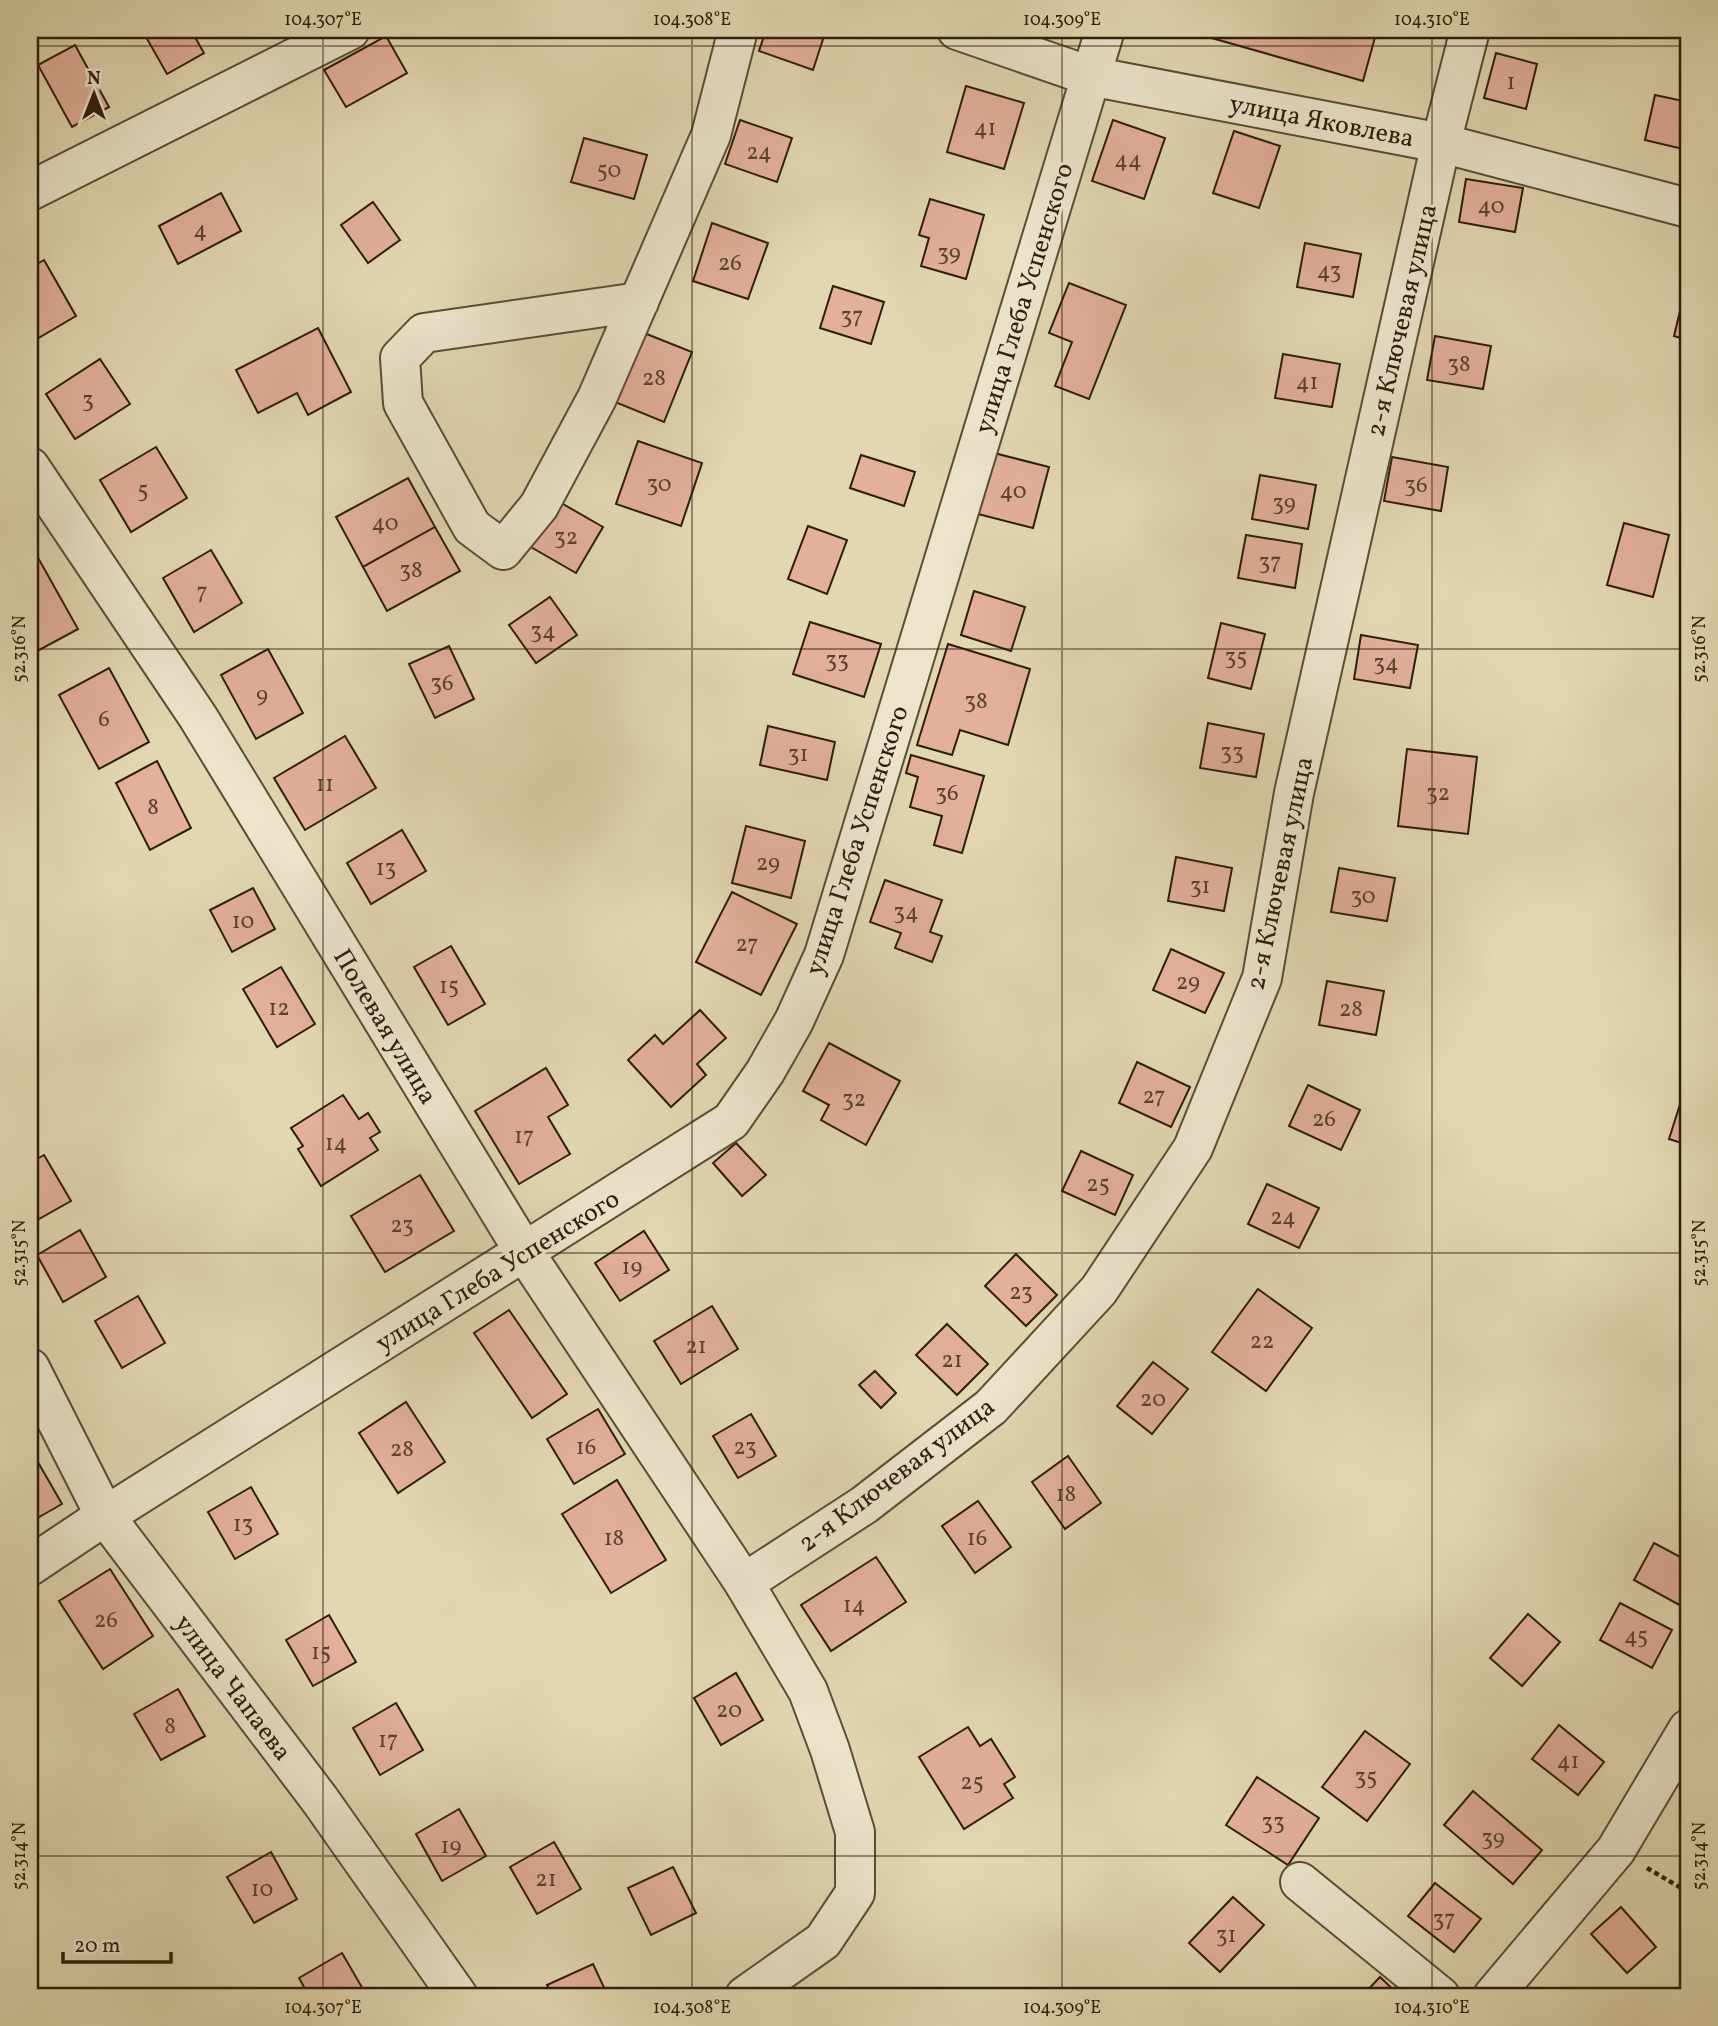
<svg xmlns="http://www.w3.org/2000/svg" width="1718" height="2026" font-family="Vollkorn,serif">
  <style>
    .building { fill: #e2b09b; stroke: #2d1d0e; stroke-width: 2 }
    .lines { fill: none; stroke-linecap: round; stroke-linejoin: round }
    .minor-casing { stroke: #5a4c37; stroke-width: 42 }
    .path { stroke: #2d1d0e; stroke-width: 4.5; stroke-dasharray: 5 3.5; stroke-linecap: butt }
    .minor { stroke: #ece5cc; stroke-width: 38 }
    .ticks { fill: none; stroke: #2d1d0e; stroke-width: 2; stroke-opacity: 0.45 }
    .labels { text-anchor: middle; stroke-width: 6; stroke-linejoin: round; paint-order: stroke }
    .number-label { font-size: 23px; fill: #5a4231 }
    .street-label { font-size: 26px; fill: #2d1d0e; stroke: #ece5cc }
    .neatline { fill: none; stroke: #2d1d0e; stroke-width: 2.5 }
    .ticks-label { font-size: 18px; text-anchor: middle; fill: #2d1d0e }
  </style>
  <rect width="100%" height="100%" fill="#e2d7b1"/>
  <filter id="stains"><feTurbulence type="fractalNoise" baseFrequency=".00286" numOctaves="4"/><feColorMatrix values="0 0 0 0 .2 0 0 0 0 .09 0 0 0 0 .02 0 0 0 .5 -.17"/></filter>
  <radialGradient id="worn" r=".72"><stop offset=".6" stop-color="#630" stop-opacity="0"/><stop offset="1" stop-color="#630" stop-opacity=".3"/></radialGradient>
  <g class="building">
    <polygon points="142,30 191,30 204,53 167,74"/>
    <polygon points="766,30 826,30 813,70 759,51"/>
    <polygon points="1195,30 1377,30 1363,81 1194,33"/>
    <polygon points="386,36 407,73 346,107 324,70"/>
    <polygon points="75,45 109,107 72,127 38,65"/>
    <polygon points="1496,53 1537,64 1526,109 1484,98"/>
    <polygon points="966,86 1024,103 1004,169 947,152"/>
    <polygon points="1655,95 1688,102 1687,150 1645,140"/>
    <polygon points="740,120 792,138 777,182 725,164"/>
    <polygon points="1113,120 1165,138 1144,199 1092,181"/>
    <polygon points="1234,131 1280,146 1259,208 1213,193"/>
    <polygon points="584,138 647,155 634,199 571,182"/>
    <polygon points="1466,179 1523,188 1515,232 1459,222"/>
    <polygon points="221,193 241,231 178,264 159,226"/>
    <polygon points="930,199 984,215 966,279 921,266 929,238 919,235"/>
    <polygon points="373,202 400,240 368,263 341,225"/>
    <polygon points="712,223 768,243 748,299 693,281"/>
    <polygon points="1305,243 1361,254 1353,297 1297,287"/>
    <polygon points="44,260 76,316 30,343 30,268"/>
    <polygon points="1688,278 1688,340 1674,336"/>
    <polygon points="1069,283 1126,305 1089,399 1055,386 1072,342 1049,333"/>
    <polygon points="833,286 884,302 871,344 820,328"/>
    <polygon points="318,328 351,392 308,415 297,393 258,413 236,370"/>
    <polygon points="644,333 692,352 664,422 615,402"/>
    <polygon points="1435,336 1491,346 1483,389 1427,380"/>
    <polygon points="1283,354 1340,364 1332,407 1275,398"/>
    <polygon points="100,359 130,404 75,439 46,394"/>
    <polygon points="638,441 702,463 681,526 616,504"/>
    <polygon points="156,447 187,498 131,532 100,480"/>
    <polygon points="994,453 1049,467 1033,528 978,514"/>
    <polygon points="861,455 915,472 904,506 850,488"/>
    <polygon points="1392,457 1448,467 1441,511 1384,501"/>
    <polygon points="1260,475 1316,485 1308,529 1252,519"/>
    <polygon points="408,478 435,527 363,567 336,517"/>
    <polygon points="556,500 603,527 576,573 529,546"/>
    <polygon points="1624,523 1669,535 1653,597 1607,585"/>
    <polygon points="808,526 847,540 827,594 788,579"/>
    <polygon points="435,527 460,571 387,611 363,567"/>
    <polygon points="1246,535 1302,544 1295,588 1238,578"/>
    <polygon points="32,547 78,629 30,655 30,548"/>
    <polygon points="211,550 242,603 194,632 163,578"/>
    <polygon points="974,591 1025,607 1011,651 961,635"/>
    <polygon points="550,597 577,635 536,663 509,625"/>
    <polygon points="810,622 881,644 864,697 793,674"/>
    <polygon points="1221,623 1265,634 1251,689 1208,678"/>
    <polygon points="1361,635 1418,645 1410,688 1354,679"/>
    <polygon points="948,644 1030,669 1008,745 960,730 952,755 917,745"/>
    <polygon points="449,646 474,699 435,718 409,664"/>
    <polygon points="268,649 303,713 256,739 221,675"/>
    <polygon points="109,668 149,742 99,769 59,695"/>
    <polygon points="1208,723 1264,734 1256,777 1200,768"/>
    <polygon points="768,726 835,742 827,780 760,765"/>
    <polygon points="345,736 376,788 305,830 274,778"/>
    <polygon points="1407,749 1477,757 1468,834 1398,826"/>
    <polygon points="911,755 984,776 962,853 934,845 942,816 910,807 918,777 906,773"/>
    <polygon points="157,761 191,828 150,850 116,783"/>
    <polygon points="746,826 805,841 791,898 732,883"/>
    <polygon points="402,830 426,871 371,904 347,863"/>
    <polygon points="1176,857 1232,868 1224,911 1168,901"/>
    <polygon points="1339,868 1395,878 1387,921 1331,912"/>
    <polygon points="885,880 942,900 930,932 942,936 932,962 895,948 901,933 870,922"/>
    <polygon points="253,888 275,929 232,952 210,910"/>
    <polygon points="732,892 797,924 761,995 696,962"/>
    <polygon points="451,946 485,1004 448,1025 414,967"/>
    <polygon points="1171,949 1224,973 1205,1013 1153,990"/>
    <polygon points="281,967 315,1024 277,1047 243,989"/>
    <polygon points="1327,981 1384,991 1376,1035 1319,1025"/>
    <polygon points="700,1010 726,1038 697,1064 706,1075 671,1107 628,1060 655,1035 663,1044"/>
    <polygon points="829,1043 900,1081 866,1145 821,1120 829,1105 803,1091"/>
    <polygon points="1137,1062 1190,1087 1171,1127 1119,1103"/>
    <polygon points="546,1068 568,1105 548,1117 570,1154 519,1184 475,1111"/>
    <polygon points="1308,1085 1360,1110 1341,1150 1289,1126"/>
    <polygon points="343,1095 359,1119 368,1113 380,1132 370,1138 378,1150 321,1186 298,1149 303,1146 291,1128"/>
    <polygon points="1682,1098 1688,1100 1688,1145 1669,1139"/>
    <polygon points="736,1143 766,1175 742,1196 713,1163"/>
    <polygon points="1081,1151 1133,1175 1115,1215 1062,1191"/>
    <polygon points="44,1155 71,1201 30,1224 30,1163"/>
    <polygon points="420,1175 454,1231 385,1272 351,1216"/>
    <polygon points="1267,1184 1319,1208 1299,1248 1248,1224"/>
    <polygon points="80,1230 106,1277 63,1302 37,1255"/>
    <polygon points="644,1231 669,1270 620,1301 595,1263"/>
    <polygon points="1016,1254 1057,1295 1026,1326 985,1286"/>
    <polygon points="1258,1289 1312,1328 1266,1391 1212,1352"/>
    <polygon points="138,1296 165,1343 122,1368 95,1321"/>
    <polygon points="712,1306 738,1349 681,1384 654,1341"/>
    <polygon points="509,1310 567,1394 532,1418 474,1333"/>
    <polygon points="947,1324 988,1364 957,1395 916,1355"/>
    <polygon points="1153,1362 1188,1389 1152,1434 1117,1406"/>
    <polygon points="875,1371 896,1393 881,1408 859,1385"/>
    <polygon points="406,1402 445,1462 398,1493 359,1433"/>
    <polygon points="598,1409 625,1454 574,1484 547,1439"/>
    <polygon points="751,1414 776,1456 738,1478 713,1436"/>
    <polygon points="1068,1456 1101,1503 1065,1529 1032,1482"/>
    <polygon points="35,1457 62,1504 34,1520 30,1514 30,1460"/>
    <polygon points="617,1480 666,1560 611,1593 562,1514"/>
    <polygon points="251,1487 278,1534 235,1559 208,1512"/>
    <polygon points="978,1501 1011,1547 975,1573 942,1526"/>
    <polygon points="1654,1543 1688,1561 1688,1602 1685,1608 1634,1580"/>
    <polygon points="876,1557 906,1602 831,1651 801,1605"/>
    <polygon points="110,1569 153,1636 103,1669 59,1601"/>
    <polygon points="1620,1603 1672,1630 1652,1668 1600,1640"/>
    <polygon points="1528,1614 1560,1642 1522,1686 1490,1658"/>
    <polygon points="329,1615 356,1662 313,1686 286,1640"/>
    <polygon points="736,1673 763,1720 721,1745 694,1698"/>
    <polygon points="178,1689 205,1736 161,1760 134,1714"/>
    <polygon points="396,1703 423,1750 380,1775 353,1728"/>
    <polygon points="1559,1725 1604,1762 1578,1795 1532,1759"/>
    <polygon points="968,1727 980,1746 991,1739 1015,1777 1004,1784 1013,1798 964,1829 919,1757"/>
    <polygon points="1365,1731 1410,1764 1367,1821 1322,1787"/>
    <polygon points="1257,1777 1319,1818 1288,1865 1226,1825"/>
    <polygon points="1473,1791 1542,1850 1513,1884 1444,1825"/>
    <polygon points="459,1809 486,1856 442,1881 416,1834"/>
    <polygon points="554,1842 581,1889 537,1914 510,1867"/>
    <polygon points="271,1852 297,1899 254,1923 227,1877"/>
    <polygon points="673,1867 696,1913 651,1935 628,1888"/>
    <polygon points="1435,1883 1481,1919 1454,1952 1408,1916"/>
    <polygon points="1233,1897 1264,1925 1220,1972 1189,1943"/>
    <polygon points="1621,1907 1656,1947 1627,1973 1591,1934"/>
    <polygon points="342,1953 367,1996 309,1996 299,1978"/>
    <polygon points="593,1964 608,1996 553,1996 547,1985"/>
    <polygon points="1380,1977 1400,1996 1362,1996"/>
  </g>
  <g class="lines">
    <g class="minor-casing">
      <g id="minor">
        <polyline points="957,30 1090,76 1441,143 1688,208"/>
        <polyline points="30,191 350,30"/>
        <polyline points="639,302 424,333 400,358 403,403 472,527 503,550 539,506 597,398 711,135 738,30"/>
        <polyline points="30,467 198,717 525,1253 744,1583 808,1691 830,1750 855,1832 855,1893 823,1941 745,1996"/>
        <polyline points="30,1368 105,1516 320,1800 458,1996"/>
        <polyline points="30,1566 105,1516 731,1121 765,1072 794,1021 824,955 1105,30"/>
        <polyline points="744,1583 864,1505 991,1407 1099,1290 1193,1148 1262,978 1294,793 1441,143 1470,30"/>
        <polyline points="1300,1882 1440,1996"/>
        <polyline points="1493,1996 1616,1850 1688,1729"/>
      </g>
    </g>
    <polyline class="path" points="1647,1868 1688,1892"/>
    <use href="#minor" class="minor"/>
  </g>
  <path class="ticks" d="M323,30V1996M692,30V1996M1062,30V1996M1432,30V1996M30,46H1688M30,649H1688M30,1253H1688M30,1856H1688"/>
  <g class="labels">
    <g class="number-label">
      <text x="1511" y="89">1</text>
      <text x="985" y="135">41</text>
      <text x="759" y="159">24</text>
      <text x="1128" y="167">44</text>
      <text x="609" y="177">50</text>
      <text x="1491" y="213">40</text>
      <text x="200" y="237">4</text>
      <text x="949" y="260">39</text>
      <text x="730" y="270">26</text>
      <text x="1329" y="278">43</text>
      <text x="852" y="323">37</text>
      <text x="1459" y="371">38</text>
      <text x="654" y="385">28</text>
      <text x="1307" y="389">41</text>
      <text x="88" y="407">3</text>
      <text x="659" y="491">30</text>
      <text x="1416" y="492">36</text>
      <text x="143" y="497">5</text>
      <text x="1013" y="498">40</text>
      <text x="1284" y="510">39</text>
      <text x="385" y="530">40</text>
      <text x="566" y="544">32</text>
      <text x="1270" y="569">37</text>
      <text x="411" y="577">38</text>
      <text x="202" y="599">7</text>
      <text x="543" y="638">34</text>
      <text x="1236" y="664">35</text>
      <text x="837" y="667">33</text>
      <text x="1386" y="670">34</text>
      <text x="442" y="690">36</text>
      <text x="262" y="702">9</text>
      <text x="976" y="708">38</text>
      <text x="104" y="726">6</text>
      <text x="1232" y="759">33</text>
      <text x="798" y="761">31</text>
      <text x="325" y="791">11</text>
      <text x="947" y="800">36</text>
      <text x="1438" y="800">32</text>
      <text x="153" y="814">8</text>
      <text x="768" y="870">29</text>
      <text x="386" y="875">13</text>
      <text x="1200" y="893">31</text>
      <text x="1363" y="903">30</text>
      <text x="906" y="919">34</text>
      <text x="243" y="928">10</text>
      <text x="747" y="951">27</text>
      <text x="1188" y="989">29</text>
      <text x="449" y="993">15</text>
      <text x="279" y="1015">12</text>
      <text x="1351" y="1016">28</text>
      <text x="1154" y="1103">27</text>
      <text x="854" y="1106">32</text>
      <text x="1324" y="1126">26</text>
      <text x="524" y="1143">17</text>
      <text x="336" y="1150">14</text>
      <text x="1098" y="1191">25</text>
      <text x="1283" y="1224">24</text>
      <text x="402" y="1232">23</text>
      <text x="632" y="1274">19</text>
      <text x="1021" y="1299">23</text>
      <text x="1262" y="1348">22</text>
      <text x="696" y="1353">21</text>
      <text x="952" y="1367">21</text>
      <text x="1153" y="1406">20</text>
      <text x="586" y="1454">16</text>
      <text x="745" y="1454">23</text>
      <text x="402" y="1456">28</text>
      <text x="1066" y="1501">18</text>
      <text x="243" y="1531">13</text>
      <text x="614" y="1545">18</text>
      <text x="977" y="1545">16</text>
      <text x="854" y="1612">14</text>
      <text x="106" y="1627">26</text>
      <text x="1636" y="1643">45</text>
      <text x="321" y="1659">15</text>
      <text x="729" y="1717">20</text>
      <text x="170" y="1733">8</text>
      <text x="388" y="1747">17</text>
      <text x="1568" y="1768">41</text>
      <text x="1366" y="1784">35</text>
      <text x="972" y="1789">25</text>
      <text x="1273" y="1829">33</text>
      <text x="1493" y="1845">39</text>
      <text x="451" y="1853">19</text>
      <text x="546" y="1886">21</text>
      <text x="262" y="1896">10</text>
      <text x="1444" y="1926">37</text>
      <text x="1226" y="1942">31</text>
    </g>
    <g class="street-label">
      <text transform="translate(1322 120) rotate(11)" y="9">улица Яковлева</text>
      <text transform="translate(1023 298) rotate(-73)" y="9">улица Глеба Успенского</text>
      <text transform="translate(1401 320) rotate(-77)" y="9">2-я Ключевая улица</text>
      <text transform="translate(856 840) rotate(-72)" y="9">улица Глеба Успенского</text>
      <text transform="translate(1279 873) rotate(-78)" y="9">2-я Ключевая улица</text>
      <text transform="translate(386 1026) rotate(59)" y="9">Полевая улица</text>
      <text transform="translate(497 1270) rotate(-32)" y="9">улица Глеба Успенского</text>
      <text transform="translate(896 1474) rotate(-37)" y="9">2-я Ключевая улица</text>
      <text transform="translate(234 1687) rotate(53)" y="9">улица Чапаева</text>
    </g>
  </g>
  <rect width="1718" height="2026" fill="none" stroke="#e2d7b1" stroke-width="77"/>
  <g transform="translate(94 94)" stroke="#ece5cc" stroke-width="5" paint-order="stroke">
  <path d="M0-5L12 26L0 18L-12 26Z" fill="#2d1d0e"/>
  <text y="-10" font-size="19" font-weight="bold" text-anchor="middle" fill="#2d1d0e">N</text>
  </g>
  <path d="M63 1952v10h108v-10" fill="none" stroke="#2d1d0e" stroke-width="3.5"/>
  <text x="74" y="1952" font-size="21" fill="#2d1d0e" stroke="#ece5cc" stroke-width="5" paint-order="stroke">20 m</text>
  <rect x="38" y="38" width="1642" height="1950" class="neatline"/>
  <g class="ticks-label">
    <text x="323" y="25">104.307°E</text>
    <text x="692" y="25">104.308°E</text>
    <text x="1062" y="25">104.309°E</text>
    <text x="1432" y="25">104.310°E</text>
    <text transform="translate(19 649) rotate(-90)" y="6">52.316°N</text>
    <text transform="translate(1699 649) rotate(-90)" y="6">52.316°N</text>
    <text transform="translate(19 1253) rotate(-90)" y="6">52.315°N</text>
    <text transform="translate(1699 1253) rotate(-90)" y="6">52.315°N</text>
    <text transform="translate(19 1856) rotate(-90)" y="6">52.314°N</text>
    <text transform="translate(1699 1856) rotate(-90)" y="6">52.314°N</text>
    <text x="323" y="2013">104.307°E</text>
    <text x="692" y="2013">104.308°E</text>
    <text x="1062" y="2013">104.309°E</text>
    <text x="1432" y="2013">104.310°E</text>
  </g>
  <rect width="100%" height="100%" filter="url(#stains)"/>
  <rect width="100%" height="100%" fill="url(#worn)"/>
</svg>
